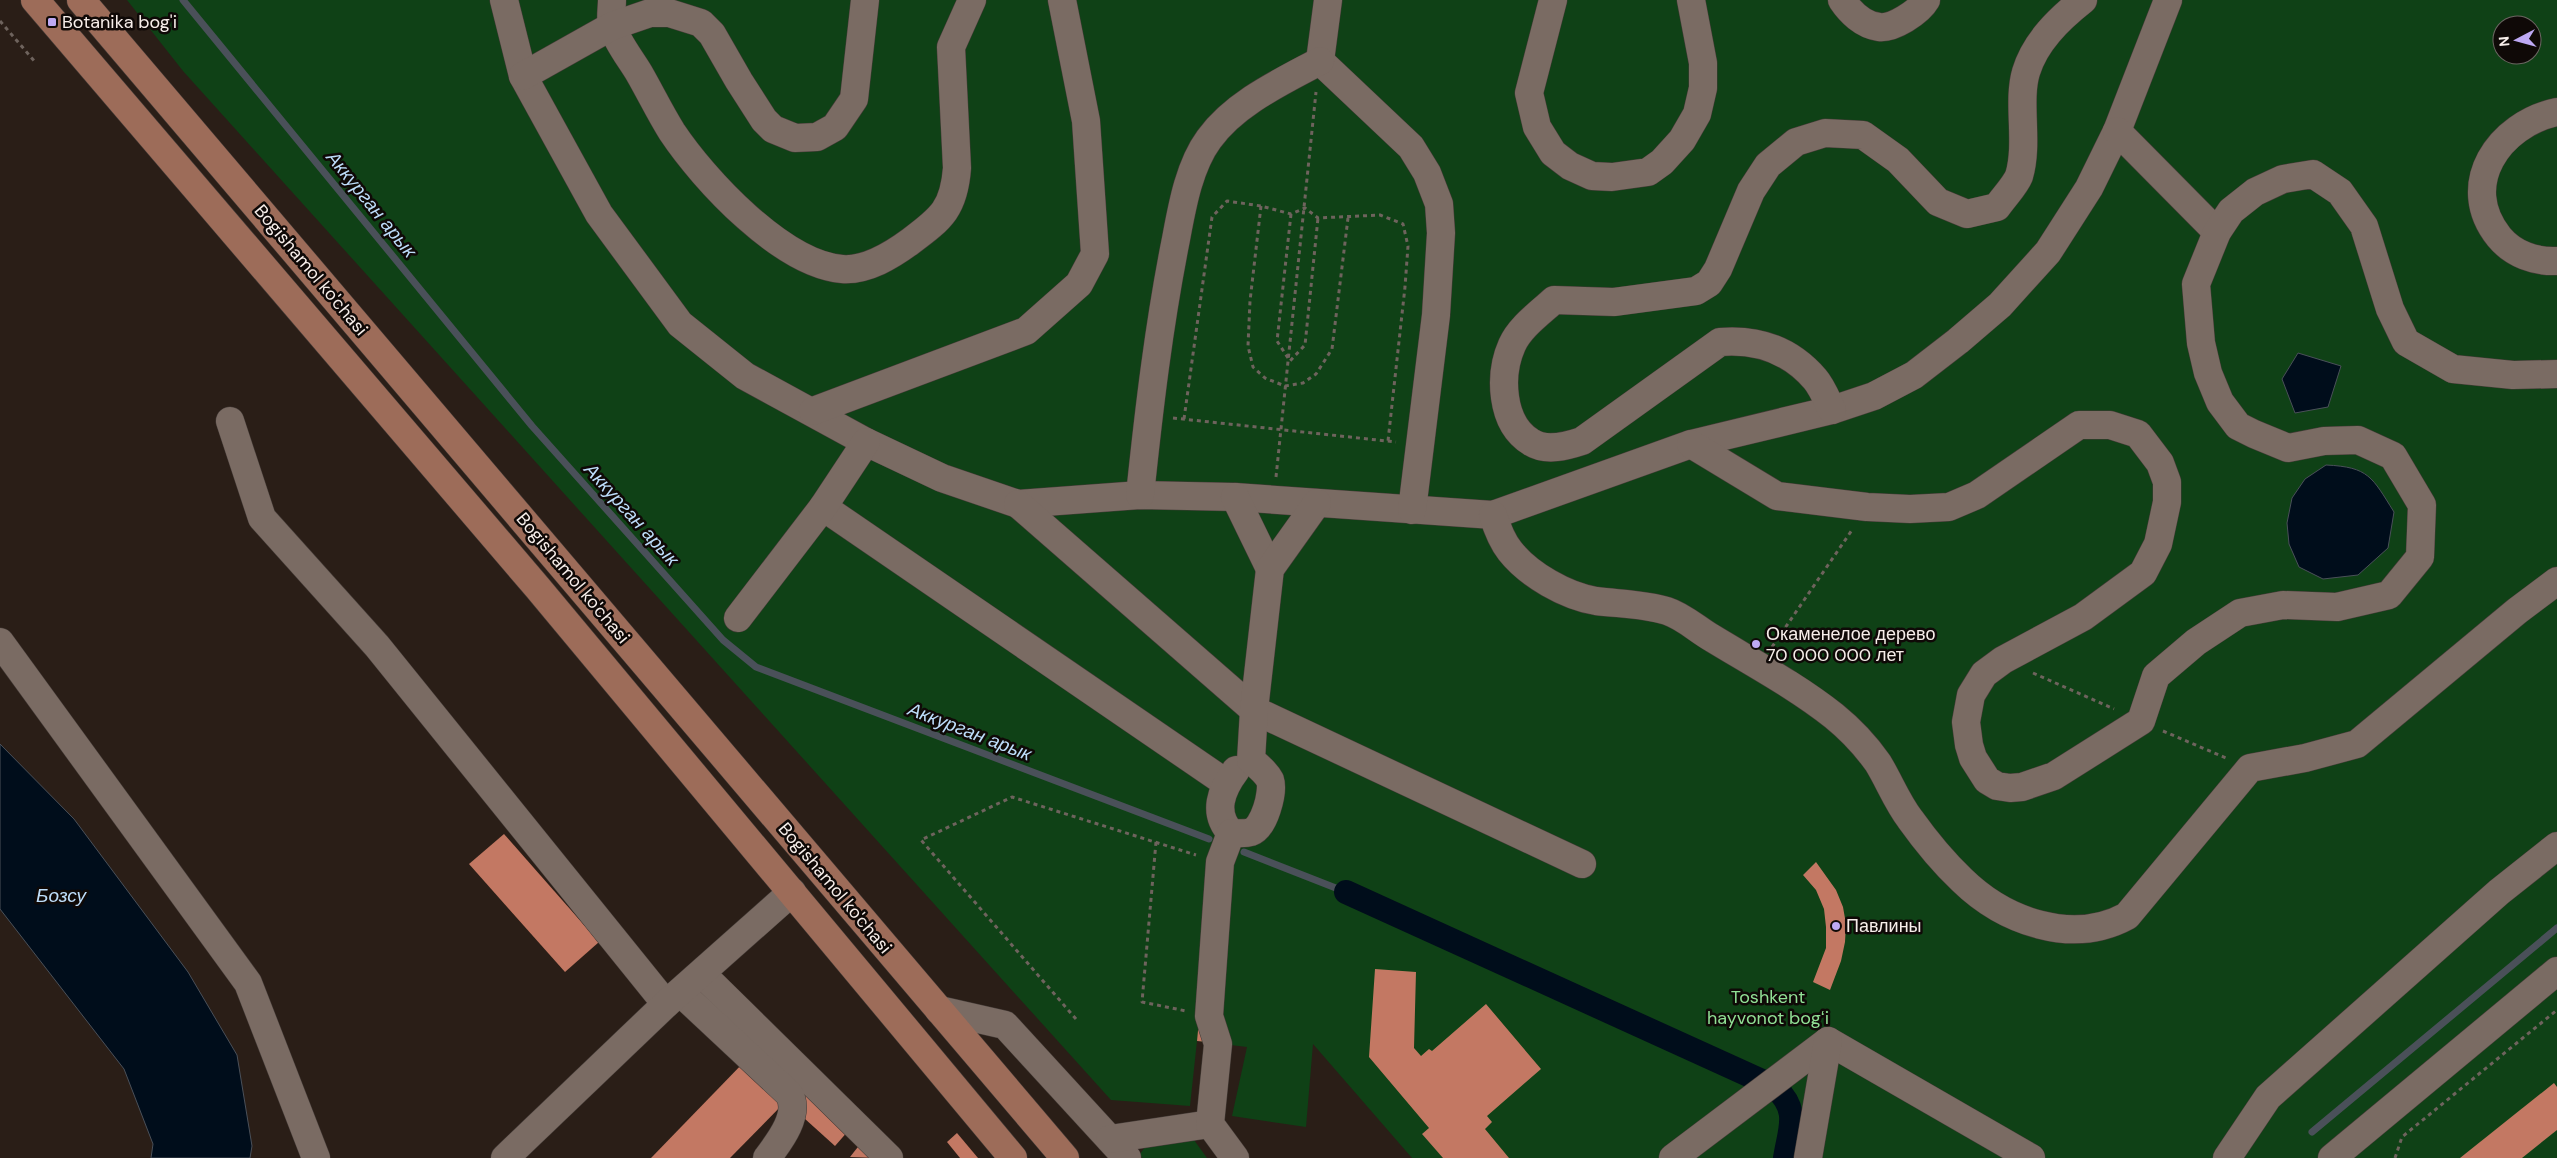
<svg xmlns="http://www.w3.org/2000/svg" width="2557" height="1158" font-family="'DM Sans',sans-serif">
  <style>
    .green { fill: #0f4116; fill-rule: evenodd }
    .water { fill: #000d1b; stroke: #4a5059 }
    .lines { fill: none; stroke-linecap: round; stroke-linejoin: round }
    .stream { stroke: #4a5059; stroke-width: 7 }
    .canal { stroke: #000d1b; stroke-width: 24 }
    .building { fill: #c37863 }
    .minor-casing { stroke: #443b37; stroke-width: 29 }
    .major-casing { stroke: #443b37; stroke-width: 29 }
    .path { stroke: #6e635d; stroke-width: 3; stroke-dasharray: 4 4; stroke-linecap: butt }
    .minor { stroke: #7a6b63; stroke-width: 28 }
    .major { stroke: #9d6c59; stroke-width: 28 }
    .poi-dot { fill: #bea9f4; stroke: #0f0907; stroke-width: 2 }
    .labels { text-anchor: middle; stroke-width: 5; stroke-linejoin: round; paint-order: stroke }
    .poi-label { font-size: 18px; fill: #f7eeea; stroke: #0f0907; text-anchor: start }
    .street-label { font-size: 18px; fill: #f7eeea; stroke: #0f0907 }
    .park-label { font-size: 18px; fill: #91e095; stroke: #0f0907 }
    .water-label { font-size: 19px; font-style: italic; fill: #bdddfa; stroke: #0f0907 }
  </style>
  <rect width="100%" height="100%" fill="#2a1e17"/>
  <g class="green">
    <path d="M127,0H2557V1158H1412L1313,1044L1306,1127L1232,1116L1247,1047L1197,1041L1190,1106L1111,1100L183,71ZM2502,25H2532V55H2502Z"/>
    <polygon points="1194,1140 1207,1158 1142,1158 1140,1154 1145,1147"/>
  </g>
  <g class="water">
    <polygon points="2298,353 2341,366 2328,407 2295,413 2282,379"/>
    <path d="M2326,465C2369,467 2372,477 2394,512L2388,548L2358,575L2323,579L2299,567L2289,544L2287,523L2292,498L2305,479Z"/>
    <polygon points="0,744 74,819 188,972 237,1055 252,1146 250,1158 151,1158 153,1144 124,1069 0,909"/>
  </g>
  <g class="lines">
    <g class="stream">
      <polyline points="183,0 532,426 723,640 756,667 1209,839"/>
      <polyline points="1244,852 1346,892"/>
      <polyline points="2312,1132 2557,928"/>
    </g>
    <path class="canal" d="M1346,892L1775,1087C1800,1111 1790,1127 1785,1158"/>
  </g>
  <g class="building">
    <polygon points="504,834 599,942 565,972 469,864"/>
    <polygon points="1816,862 1836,890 1843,907 1846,924 1845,942 1841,961 1830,990 1813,982 1826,948 1826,927 1824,909 1816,890 1803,875"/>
    <polygon points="1375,969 1416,972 1414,1048 1421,1056 1429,1049 1432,1051 1486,1004 1541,1069 1487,1116 1492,1122 1485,1129 1509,1158 1443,1158 1422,1134 1429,1128 1369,1057"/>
    <polygon points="1199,1020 1207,1042 1197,1041"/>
    <polygon points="746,1060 787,1100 730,1158 651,1158"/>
    <polygon points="2554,1083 2557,1087 2557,1130 2522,1158 2460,1158"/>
    <polygon points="808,1093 849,1130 835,1146 794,1109"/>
    <polygon points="957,1133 978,1158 960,1158 947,1142"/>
    <polygon points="861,1143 878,1158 850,1157"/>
  </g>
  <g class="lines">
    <g class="minor-casing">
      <g id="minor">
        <polyline points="504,0 523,76 599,214 680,324 745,376 866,442 942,478 1018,504 1140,495 1235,497 1493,515 1691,444 1832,410 1874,396 1914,375 1958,341 2000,305 2048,252 2089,188 2117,131 2168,0"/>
        <path d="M612,0C612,8 610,19 612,26C617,42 630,58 639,73C650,92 660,113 672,132C704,180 782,264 842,269C867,271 892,255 911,241C942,218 954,208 957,168L951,47L972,0"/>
        <polyline points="1553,0 1529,93 1537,127 1553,153 1570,166 1592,176 1612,177 1648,172 1662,162 1682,140 1697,114 1703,88 1703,63 1691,0"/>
        <path d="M1842,0C1850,12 1863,25 1879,27C1893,29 1919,12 1926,0"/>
        <polyline points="1320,61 1411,147 1427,173 1439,204 1441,233 1436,315 1412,510"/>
        <polyline points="1320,61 1328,0"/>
        <polyline points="523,76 612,26 650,13 669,13 701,23 712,34 739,81 764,120 773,129 795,138 817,137 835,127 854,99 865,0"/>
        <path d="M2557,112C2499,124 2457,185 2499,237C2513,254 2535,262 2557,261"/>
        <polyline points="2117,131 2217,232"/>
        <path d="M1832,410C1827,400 1822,387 1815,379C1790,350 1757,339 1720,342L1582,441C1567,446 1546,452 1531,442C1500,423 1499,374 1512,345C1520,327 1540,313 1554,300L1614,302L1696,291L1709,283L1718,269L1751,191L1768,165L1796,142L1825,133L1863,135L1898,160L1938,202L1967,214L1997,207C2003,198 2015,186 2019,176C2029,143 2017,102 2026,72C2035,42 2059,19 2083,0"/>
        <polyline points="813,411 1026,331 1079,284 1095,254 1086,121 1062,0"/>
        <polyline points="230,421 262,518 377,646 666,1004"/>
        <polyline points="1691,444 1777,496 1867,507 1910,509 1949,507 1977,495 2079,425 2110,425 2138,434 2160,463 2167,482 2167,502 2158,544 2143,573 2083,617 2003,660 1984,674 1971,695 1966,722 1969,745 1973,758 1987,780 1997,786 2010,788 2022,787 2054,776 2141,721 2156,676 2196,642 2240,613 2283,605 2337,607 2389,595 2420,557 2422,505 2393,456 2358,440 2324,441 2288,448 2254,434 2238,426 2220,402 2208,373 2201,343 2196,284 2217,232 2231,211 2255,192 2283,179 2313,174 2340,192 2364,226 2390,309 2406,342 2453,369 2513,375 2557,374"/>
        <path d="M1140,495C1149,409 1159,324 1176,239C1182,207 1189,166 1209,139C1235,103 1281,82 1320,61"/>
        <polyline points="1235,497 1270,569"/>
        <polyline points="1018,504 1254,710 1582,864"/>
        <polyline points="823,507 1226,783"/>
        <path d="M1493,515C1497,528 1502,541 1510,551C1529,575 1566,596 1596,601C1620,604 1645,604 1667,611C1683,616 1698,630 1712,638C1753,663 1796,686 1834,716C1850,729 1866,746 1878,763C1889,781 1897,802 1910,819C1925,840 1943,862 1962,880C2004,921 2072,946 2127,916L2250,768L2305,758L2357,744L2517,611L2557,581"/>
        <polyline points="738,618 823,507 866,442"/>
        <polyline points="0,642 248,983 316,1158"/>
        <path d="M1231,833C1212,813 1221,790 1236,770"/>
        <polyline points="702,974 889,1158"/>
        <path d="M681,993L789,1094C801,1114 779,1142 767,1158"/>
        <polyline points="939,1010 1005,1025 1127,1158"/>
        <polyline points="1828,1041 2031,1158"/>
        <polyline points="1110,1139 1210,1124"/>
        <polyline points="505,1158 666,1004 792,892"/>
        <path d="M1235,1158L1210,1124L1218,1044L1209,1016L1220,862L1231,833C1237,833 1245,834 1251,832C1264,828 1274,792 1270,780C1266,772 1258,766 1251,760L1254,710L1270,569L1317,503"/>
        <polyline points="1673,1158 1828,1041"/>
        <polyline points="1808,1158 1828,1041"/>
        <polyline points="2227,1158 2268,1097 2499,892 2557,846"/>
        <polyline points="2332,1158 2557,971"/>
      </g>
    </g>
    <g class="major-casing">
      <g id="major">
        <polyline points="35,0 537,587 1013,1158"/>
        <polyline points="81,0 1065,1158"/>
      </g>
    </g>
    <g class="path">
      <polyline points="0,21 36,63"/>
      <polyline points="1261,206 1250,301 1248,346 1253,367 1265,378 1285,386 1303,383 1316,374 1332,349 1348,218"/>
      <polyline points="1291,214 1277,341 1290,361 1305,345 1318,218"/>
      <polyline points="1173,418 1396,442"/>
      <polyline points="1184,419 1212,217 1227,201 1261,206 1291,214 1305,208 1318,218 1380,215 1403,224 1408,246 1405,287 1388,441"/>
      <polyline points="1276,477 1316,92"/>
      <polyline points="1772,647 1852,530"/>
      <polyline points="2033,673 2114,709"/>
      <polyline points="2163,731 2226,758"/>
      <polyline points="1156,842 1142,1002 1186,1011"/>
      <polyline points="1076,1019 921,840 1012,797 1196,855"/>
      <polyline points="2395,1158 2402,1137 2557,1010"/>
    </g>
    <use href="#minor" class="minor"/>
    <use href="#major" class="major"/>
  </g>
  <g class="poi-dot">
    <rect x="47" y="17" width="10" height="10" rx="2.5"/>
    <circle cx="1756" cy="644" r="5"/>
    <circle cx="1836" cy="926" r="5"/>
  </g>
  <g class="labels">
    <g class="poi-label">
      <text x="62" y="28">Botanika bog'i</text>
      <text x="1766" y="640">Окаменелое дерево<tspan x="1766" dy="21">70 000 000 лет</tspan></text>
      <text x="1846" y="932">Павлины</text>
    </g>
    <g class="street-label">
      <text transform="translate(311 270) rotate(50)" y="6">Bogishamol ko'chasi</text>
      <text transform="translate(573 578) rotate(50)" y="6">Bogishamol ko'chasi</text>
      <text transform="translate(835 888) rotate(50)" y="6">Bogishamol ko'chasi</text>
    </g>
    <g class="park-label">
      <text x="1768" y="1003">Toshkent<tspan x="1768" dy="21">hayvonot bogʻi</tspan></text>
    </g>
    <g class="water-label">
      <text transform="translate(372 204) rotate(51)" y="7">Аккурган арык</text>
      <text transform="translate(632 514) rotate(48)" y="7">Аккурган арык</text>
      <text transform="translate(970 731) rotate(21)" y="7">Аккурган арык</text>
      <text x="61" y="902">Бозсу</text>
    </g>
  </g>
  <g transform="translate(2517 40) rotate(264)"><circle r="24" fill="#0f0907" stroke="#6c6562"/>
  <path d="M0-4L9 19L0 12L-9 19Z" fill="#bea9f4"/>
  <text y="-8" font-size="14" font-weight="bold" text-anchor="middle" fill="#f7eeea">N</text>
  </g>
</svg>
